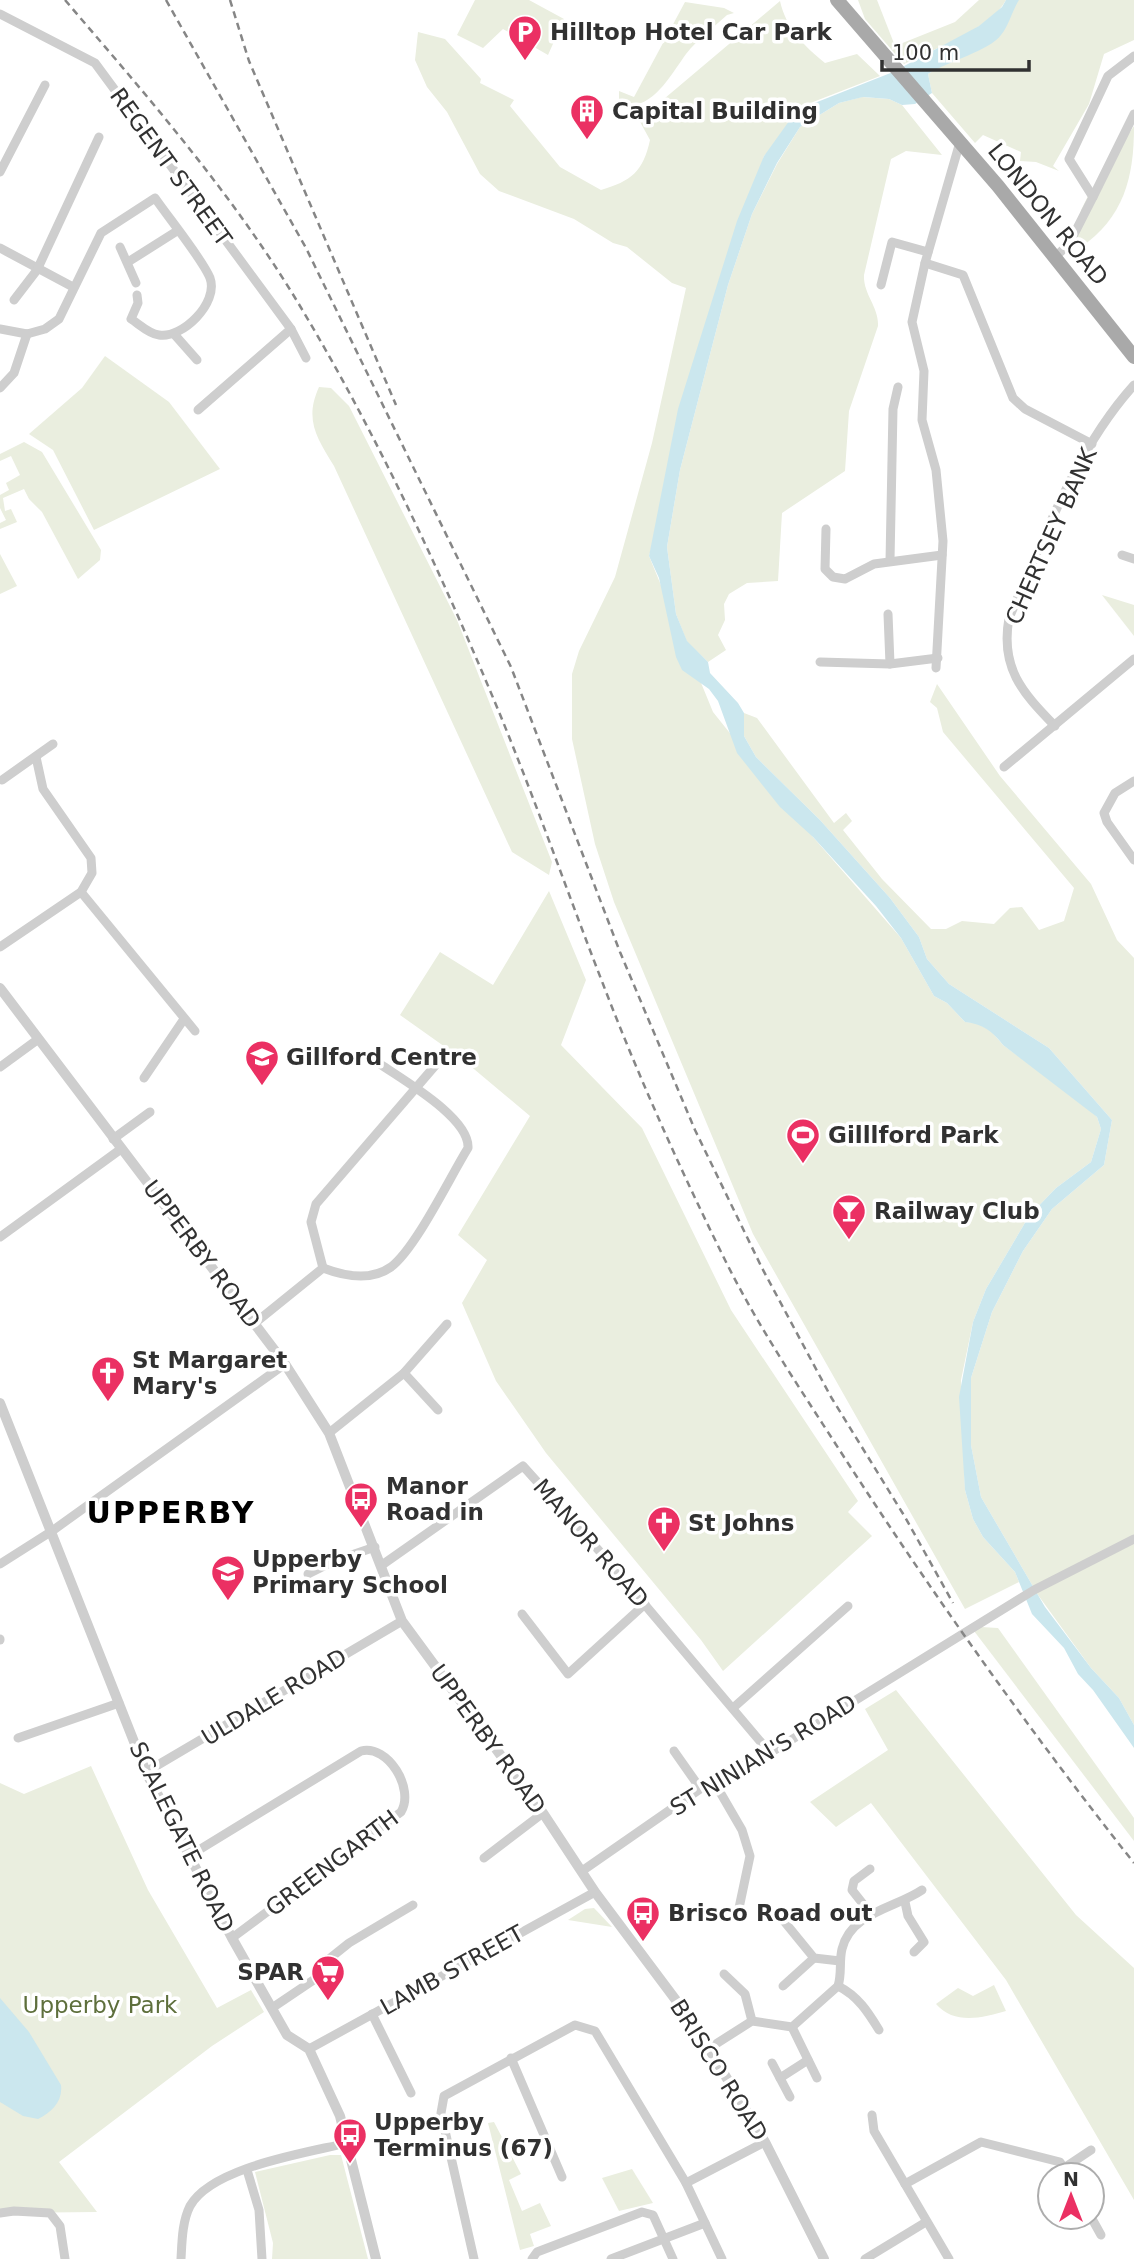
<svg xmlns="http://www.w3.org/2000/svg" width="1134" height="2259" font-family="'DejaVu Sans',sans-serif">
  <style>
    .green { fill: #eaeedf }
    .water { fill: #cbe7ee }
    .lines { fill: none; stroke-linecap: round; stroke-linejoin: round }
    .minor { stroke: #cecece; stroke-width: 9 }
    .tertiary { stroke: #cecece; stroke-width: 10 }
    .primary { stroke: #a9a9a9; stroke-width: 14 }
    .rail { stroke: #868686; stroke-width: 2.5; stroke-dasharray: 7 5; stroke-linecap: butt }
    .labels { text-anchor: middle; stroke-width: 7; stroke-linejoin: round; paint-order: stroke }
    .poi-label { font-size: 23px; font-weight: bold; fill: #313131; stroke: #fff; text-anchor: start }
    .street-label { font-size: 23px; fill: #313131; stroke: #fff }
    .park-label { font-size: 23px; fill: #5e6f3c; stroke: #fff }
    .district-label { font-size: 30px; font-weight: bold; letter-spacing: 2px; fill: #000; stroke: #fff }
  </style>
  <rect width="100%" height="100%" fill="#fff"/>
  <g class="green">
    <polygon points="475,0 529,0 564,19 548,55 503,29 483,48 457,35"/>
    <path d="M858,0H877L895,46L955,22L979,0H1006C991,29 933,49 904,64L865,19Z"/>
    <polygon points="1013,0 1134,0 1134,40 1104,54 1089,104 1053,166 1059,171 1036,162 1020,161 1021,152 983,135 975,143 932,93 928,74 997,31"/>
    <path d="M780,1C786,28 804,46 825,63L857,54L880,76L813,102L764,156L649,556L713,712L813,837L901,938L934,996L947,1003L965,1022L977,1023L991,1031L1003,1045L1078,1100L1097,1117L1101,1129L1091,1162L1056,1188L1029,1216L986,1289L973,1322L961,1380L965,1490L973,1519L983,1537L1015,1572L1019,1582L965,1609L753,1234L614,902L595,844L572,739V674L579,651L615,577L652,443L686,288L672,283L627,247L613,243L574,219L499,191L480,174L447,112L427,87L415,60L418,32L445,39L481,79L480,83L514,100L510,106L560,167L601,190C631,181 643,172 650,140L639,120Z"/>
    <path d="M685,2L724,8L734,13L727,15C713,28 697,40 686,54C672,73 649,117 619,102V91L634,97Z"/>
    <path d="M862,97L889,99L902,105L942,155L906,151L891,159L864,275C863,294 879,307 878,326L849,411L845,471L782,513L778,581L747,583L729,594L724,604L725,620L718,635L726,650L708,662L687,642L676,614L667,547L680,470L728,285L752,214L777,164L800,127L839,103Z"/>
    <path d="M1134,126C1134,178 1124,217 1080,248L1076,243L1081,210L1090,192Z"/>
    <polygon points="105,356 169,402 220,469 94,530 53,450 29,434 82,388"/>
    <path d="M319,387L331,388L349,406L457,620L552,862L549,875L512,852L334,466C317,438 304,420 319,387Z"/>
    <polygon points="24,442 42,452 101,550 100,560 78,579 42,512 29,499 24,489 3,498 5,511 11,509 17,522 0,529 0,523 6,520 0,508 0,495 9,490 6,483 20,475 11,456 0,461 0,454"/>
    <polygon points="0,554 17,586 0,594"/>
    <polygon points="1102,595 1134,605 1134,636"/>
    <polygon points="937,684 1000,776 1091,884 1117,940 1134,958 1134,1725 1119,1698 1091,1668 1038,1595 981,1497 971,1445 971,1378 992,1312 1023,1251 1052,1209 1104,1165 1112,1120 1049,1048 949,984 927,959 919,937 890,898 820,820 756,757 744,736 744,713 757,718 834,823 846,813 852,821 843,830 882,879 931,929 946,929 962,921 994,924 1010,908 1022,907 1039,930 1064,921 1074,888 943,732 937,708 930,702"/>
    <polygon points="549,891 586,980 561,1045 642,1128 731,1310 858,1501 848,1512 872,1536 723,1671 701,1640 546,1453 496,1381 462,1303 487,1260 458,1235 530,1116 462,1059 400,1015 440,952 493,985"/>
    <polygon points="981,1627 998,1628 1134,1818 1134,1841 974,1631"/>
    <polygon points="896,1690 1076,1915 1134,1968 1134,2200 1006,1980 871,1803 836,1827 810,1802 888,1750 865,1709"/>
    <polygon points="91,1766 148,1890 217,2008 251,1990 264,2012 212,2046 59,2162 97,2212 0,2213 0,1783 24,1794"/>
    <polygon points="594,1908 612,1927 568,1920 585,1909"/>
    <path d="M994,1985L1006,2011C982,2018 954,2025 936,2004L958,1988L973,1996Z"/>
    <polygon points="494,2122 521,2174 509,2180 522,2211 540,2203 551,2226 530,2234 534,2246 520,2250 488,2123"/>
    <polygon points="330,2155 341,2155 368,2259 272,2259 273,2243 255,2172"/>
    <polygon points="632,2169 653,2203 619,2211 602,2178"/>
  </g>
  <g class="water">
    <path d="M1006,0H1019C1012,11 1009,25 1001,35C989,51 948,61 928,74L932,93L915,104L902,105L889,99L863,97L839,103L800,127L777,163L752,214L728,285L680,470L667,547L676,614L687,641L708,662L710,673L738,703L744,713V736L756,757L820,820L890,898L919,937L927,959L949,984L1049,1048L1112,1120L1104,1165L1052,1209L1023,1251L992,1312L971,1378V1445L981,1497L1045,1607L1091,1668L1119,1698L1134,1725V1748L1093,1690L1078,1674L1064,1648L1032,1614L1015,1572L983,1537L973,1519L965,1490L959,1397L973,1322L986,1289L1029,1216L1056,1188L1091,1162L1101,1129L1097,1117L1003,1045C992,1031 983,1024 965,1022L947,1003L934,996L901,938L876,906L813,837L780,807L737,753L718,701L709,689L682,670L676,657L659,578L649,556L678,409L737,221L764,156L797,110L893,72L979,26L1002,7Z"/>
    <path d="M0,1998L29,2032L61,2085C63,2101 52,2112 38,2119L23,2116L0,2102Z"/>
  </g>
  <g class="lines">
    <g class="minor">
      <polyline points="0,14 95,63 291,329 306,358"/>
      <polyline points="0,172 45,85"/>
      <polyline points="1093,197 1134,114"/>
      <polyline points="120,247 136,283"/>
      <polyline points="0,248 73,287"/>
      <polyline points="1055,257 1069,244 1093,197 1069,159 1108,76 1134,56"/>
      <polyline points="128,262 177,231"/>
      <polyline points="925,263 963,275 1013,398 1025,409 1092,444"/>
      <polyline points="881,285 892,242 928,252"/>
      <polyline points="14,300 37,270 99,137"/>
      <polyline points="0,329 27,334"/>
      <path d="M27,334L45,329L59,319L101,233L155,198C168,217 203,260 210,278C219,303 182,339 159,335C149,334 139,324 131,319L138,303L137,295"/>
      <polyline points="174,334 197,360"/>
      <polyline points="0,388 14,373 27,334"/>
      <polyline points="198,410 291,329"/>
      <polyline points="826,529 825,569 833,577 845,579 874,564 942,555"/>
      <polyline points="1122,555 1134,559"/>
      <polyline points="890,561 893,409 898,387"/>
      <polyline points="888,614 890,664"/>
      <polyline points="820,662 890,664 938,658"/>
      <polyline points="936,668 943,541 936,470 922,420 924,371 912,322 925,263 960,142"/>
      <path d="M1055,726C1022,692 1000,668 1009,618C1043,540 1076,449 1134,385"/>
      <polyline points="1004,767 1134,659"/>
      <polyline points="2,780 53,744"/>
      <polyline points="1134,781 1115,793 1104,813 1107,822 1134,860"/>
      <polyline points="81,892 195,1031"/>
      <polyline points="0,947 81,892 92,873 91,858 43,789 36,757"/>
      <polyline points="0,1067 37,1040"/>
      <polyline points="144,1078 184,1019"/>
      <polyline points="113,1139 150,1112"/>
      <polyline points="0,1237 121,1149"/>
      <path d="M323,1268C344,1276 370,1282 391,1267C416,1248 450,1177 468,1148C470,1118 403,1080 380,1064"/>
      <polyline points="323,1268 311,1222 316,1204 446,1053"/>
      <polyline points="255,1323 323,1268"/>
      <polyline points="404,1373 438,1410"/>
      <polyline points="329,1433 404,1373 447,1324"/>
      <polyline points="0,1564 52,1531 285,1364"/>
      <polyline points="382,1565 523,1466 602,1554 770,1753"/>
      <polyline points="308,1574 334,1561 375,1547"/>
      <polyline points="522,1614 568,1674 645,1604"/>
      <polyline points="0,1639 0,1640"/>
      <polyline points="733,1708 848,1606"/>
      <polyline points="18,1738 119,1703"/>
      <polyline points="674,1751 700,1788"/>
      <polyline points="146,1772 402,1621"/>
      <polyline points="713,1780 742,1830 750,1856 739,1908"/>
      <path d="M189,1856L361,1751C388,1744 415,1789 401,1812L232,1938"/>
      <polyline points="484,1858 543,1813"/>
      <polyline points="870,1869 854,1881 852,1890 871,1914"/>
      <polyline points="582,1871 713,1780 770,1753 1034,1590 1134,1539"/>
      <polyline points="905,1902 908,1916 924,1942 914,1952"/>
      <polyline points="783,1920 814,1958 840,1961"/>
      <polyline points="724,1974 745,1994 752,2021"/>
      <polyline points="783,1986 814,1958"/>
      <path d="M838,1986C858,1996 868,2012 879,2030"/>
      <polyline points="272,2008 315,1979 324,1963 349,1943 413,1905"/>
      <polyline points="372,2014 411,2093"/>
      <polyline points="792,2027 817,2078"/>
      <polyline points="309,2049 595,1892"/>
      <path d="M708,2049L752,2021L792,2027L838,1986C842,1974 839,1961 842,1949C851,1912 896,1908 922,1890"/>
      <polyline points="511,2058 562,2177"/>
      <polyline points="772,2063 790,2097"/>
      <polyline points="780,2078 808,2060"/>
      <polyline points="872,2115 874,2131 949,2259"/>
      <polyline points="1064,2168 1091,2150"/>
      <polyline points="247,2170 259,2210 262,2259"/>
      <polyline points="686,2183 765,2142"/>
      <polyline points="905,2184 981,2142 1060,2162 1068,2175"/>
      <polyline points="0,2213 14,2211 50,2213 60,2226 65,2259"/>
      <polyline points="1091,2217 1101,2235"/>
      <path d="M181,2259C182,2242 182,2222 190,2206C212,2167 306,2153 347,2143"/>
      <polyline points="474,2259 441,2113 444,2096 575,2025 595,2031 686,2183 722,2259"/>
      <polyline points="532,2259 537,2252 642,2212 653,2215 673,2259"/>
      <polyline points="611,2259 705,2223"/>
      <polyline points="865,2259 926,2222"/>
    </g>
    <g class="tertiary">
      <polyline points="0,988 285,1364 329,1433 402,1621 543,1813 595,1892 696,2027 765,2142 824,2259"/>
      <polyline points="0,1403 146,1772 232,1938 287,2035 309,2049 340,2116 376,2259"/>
    </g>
    <polyline class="primary" points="837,0 998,186 1134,357"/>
    <g class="rail">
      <path d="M65,0C147,96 231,192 297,301C373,427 437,564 494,700C533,793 566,889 603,984C639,1078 681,1171 726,1262C760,1330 803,1393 844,1457C934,1596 1031,1733 1134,1863"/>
      <polyline points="166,0 306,248 511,667 620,952 695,1130 762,1268 831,1397 905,1517 953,1603"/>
      <polyline points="230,0 249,61 396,405"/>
    </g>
  </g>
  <defs>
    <g id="parking-pin" transform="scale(1.75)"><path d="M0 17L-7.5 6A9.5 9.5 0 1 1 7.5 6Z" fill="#eb3063" stroke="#fff"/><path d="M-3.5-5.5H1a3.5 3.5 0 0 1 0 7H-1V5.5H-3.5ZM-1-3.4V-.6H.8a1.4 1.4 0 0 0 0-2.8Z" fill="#fff"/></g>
    <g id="building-pin" transform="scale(1.75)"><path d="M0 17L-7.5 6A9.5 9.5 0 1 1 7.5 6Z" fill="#eb3063" stroke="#fff"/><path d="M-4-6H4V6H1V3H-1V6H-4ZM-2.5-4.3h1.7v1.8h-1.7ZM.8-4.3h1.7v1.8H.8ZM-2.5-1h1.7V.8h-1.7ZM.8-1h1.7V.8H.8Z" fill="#fff"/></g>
    <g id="school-pin" transform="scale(1.75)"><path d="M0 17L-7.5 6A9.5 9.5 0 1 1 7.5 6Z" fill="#eb3063" stroke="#fff"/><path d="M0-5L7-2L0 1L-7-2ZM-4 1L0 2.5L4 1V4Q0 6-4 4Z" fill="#fff"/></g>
    <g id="stadium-pin" transform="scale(1.75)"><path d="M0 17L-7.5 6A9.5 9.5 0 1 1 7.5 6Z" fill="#eb3063" stroke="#fff"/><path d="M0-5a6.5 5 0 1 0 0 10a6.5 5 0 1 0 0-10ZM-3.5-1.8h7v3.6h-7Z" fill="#fff"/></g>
    <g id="bar-pin" transform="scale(1.75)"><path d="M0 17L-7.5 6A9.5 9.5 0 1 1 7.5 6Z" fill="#eb3063" stroke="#fff"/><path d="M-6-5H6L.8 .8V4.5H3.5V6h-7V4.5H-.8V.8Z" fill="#fff"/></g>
    <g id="church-pin" transform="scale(1.75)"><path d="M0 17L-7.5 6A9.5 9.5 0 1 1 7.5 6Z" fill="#eb3063" stroke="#fff"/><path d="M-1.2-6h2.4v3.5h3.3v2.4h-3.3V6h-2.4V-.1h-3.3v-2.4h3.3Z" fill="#fff"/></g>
    <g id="bus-pin" transform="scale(1.75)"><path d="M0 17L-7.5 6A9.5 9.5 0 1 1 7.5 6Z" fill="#eb3063" stroke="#fff"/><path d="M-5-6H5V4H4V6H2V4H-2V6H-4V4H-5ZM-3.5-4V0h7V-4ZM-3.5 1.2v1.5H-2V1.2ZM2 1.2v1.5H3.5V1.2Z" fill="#fff"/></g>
    <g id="supermarket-pin" transform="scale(1.75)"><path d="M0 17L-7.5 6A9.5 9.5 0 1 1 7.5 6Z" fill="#eb3063" stroke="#fff"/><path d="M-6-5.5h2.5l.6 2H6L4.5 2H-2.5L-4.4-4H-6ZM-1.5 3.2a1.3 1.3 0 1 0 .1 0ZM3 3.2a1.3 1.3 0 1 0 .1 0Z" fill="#fff"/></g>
  </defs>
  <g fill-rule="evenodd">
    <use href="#parking-pin" x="525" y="32"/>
    <use href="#building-pin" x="587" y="111"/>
    <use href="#school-pin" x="262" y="1057"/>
    <use href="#stadium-pin" x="803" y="1135"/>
    <use href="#bar-pin" x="849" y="1211"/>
    <use href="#church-pin" x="108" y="1373"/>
    <use href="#bus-pin" x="361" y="1499"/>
    <use href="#church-pin" x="664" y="1523"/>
    <use href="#school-pin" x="228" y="1572"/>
    <use href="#bus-pin" x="643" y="1913"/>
    <use href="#supermarket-pin" x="328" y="1972"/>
    <use href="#bus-pin" x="350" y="2135"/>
  </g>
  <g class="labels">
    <g class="poi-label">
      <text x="550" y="40">Hilltop Hotel Car Park</text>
      <text x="612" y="119">Capital Building</text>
      <text x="286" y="1065">Gillford Centre</text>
      <text x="828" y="1143">Gilllford Park</text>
      <text x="874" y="1219">Railway Club</text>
      <text x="132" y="1368">St Margaret<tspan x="132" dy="26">Mary's</tspan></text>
      <text x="386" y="1494">Manor<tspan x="386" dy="26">Road in</tspan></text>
      <text x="688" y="1531">St Johns</text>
      <text x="252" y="1567">Upperby<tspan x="252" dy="26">Primary School</tspan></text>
      <text x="668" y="1921">Brisco Road out</text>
      <text x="304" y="1980" text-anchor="end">SPAR</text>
      <text x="374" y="2130">Upperby<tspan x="374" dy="26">Terminus (67)</tspan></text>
    </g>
    <g class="street-label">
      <text transform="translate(171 167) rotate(54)" y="8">REGENT STREET</text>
      <text transform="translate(1048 214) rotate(51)" y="8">LONDON ROAD</text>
      <text transform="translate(1051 536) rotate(-66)" y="8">CHERTSEY BANK</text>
      <text transform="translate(202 1254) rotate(53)" y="8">UPPERBY ROAD</text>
      <text transform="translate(591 1543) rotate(49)" y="8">MANOR ROAD</text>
      <text transform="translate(274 1697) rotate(-31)" y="8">ULDALE ROAD</text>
      <text transform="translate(488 1739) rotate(54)" y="8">UPPERBY ROAD</text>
      <text transform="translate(763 1755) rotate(-31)" y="8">ST NINIAN'S ROAD</text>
      <text transform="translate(182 1837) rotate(64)" y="8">SCALEGATE ROAD</text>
      <text transform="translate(332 1863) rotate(-37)" y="8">GREENGARTH</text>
      <text transform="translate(452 1970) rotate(-29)" y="8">LAMB STREET</text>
      <text transform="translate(719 2070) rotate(58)" y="8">BRISCO ROAD</text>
    </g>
    <g class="park-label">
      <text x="100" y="2013">Upperby Park</text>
    </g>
    <g class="district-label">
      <text x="171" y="1523">UPPERBY</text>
    </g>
  </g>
  <g transform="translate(1071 2196)"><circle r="33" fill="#ffffff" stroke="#adadad" stroke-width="2"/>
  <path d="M0-5L12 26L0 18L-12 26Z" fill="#eb3063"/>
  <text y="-10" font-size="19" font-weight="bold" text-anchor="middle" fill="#313131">N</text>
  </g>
  <path d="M882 60v10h147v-10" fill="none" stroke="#313131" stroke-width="3.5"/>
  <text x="892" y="60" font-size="21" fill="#313131" stroke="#ffffff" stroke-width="5" paint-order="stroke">100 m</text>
</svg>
